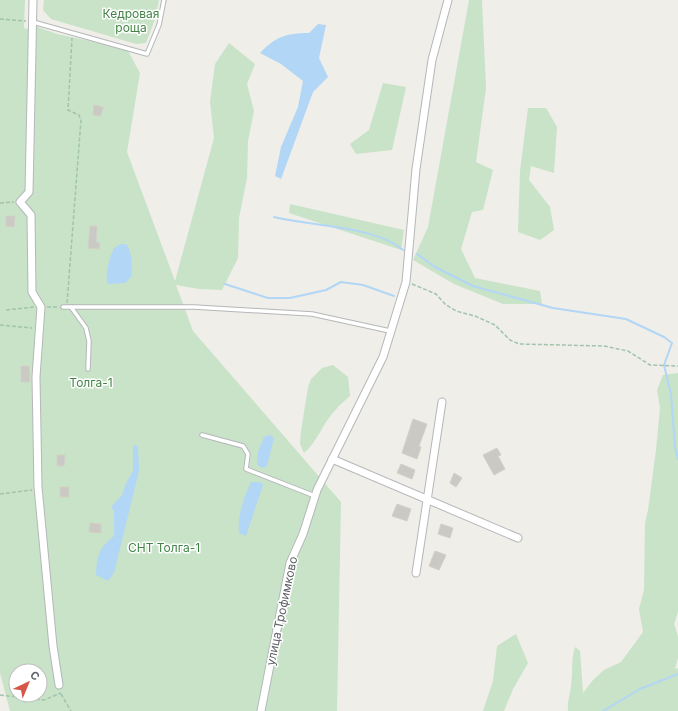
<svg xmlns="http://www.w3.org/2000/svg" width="678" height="711" font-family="Inter,sans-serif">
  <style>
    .green { fill: #c8e3c8; fill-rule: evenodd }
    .water { fill: #b2d6f5 }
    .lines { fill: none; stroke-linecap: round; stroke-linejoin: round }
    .stream { stroke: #b2d6f5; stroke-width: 2 }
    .building { fill: #cbc9c4; stroke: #d3d0c7 }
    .lane-casing { stroke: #b5b7ba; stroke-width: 5.5 }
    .street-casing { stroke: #b5b7ba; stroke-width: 9 }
    .path { stroke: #a1c4ac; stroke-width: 1.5; stroke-dasharray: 4 2; stroke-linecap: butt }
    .lane { stroke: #fff; stroke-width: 3.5 }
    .street { stroke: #fff; stroke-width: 7 }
    .labels { text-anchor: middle; stroke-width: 3; stroke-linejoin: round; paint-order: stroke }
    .park-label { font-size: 12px; fill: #418345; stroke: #fff }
    .street-label { font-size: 12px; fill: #5f6266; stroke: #fff }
  </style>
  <rect width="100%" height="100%" fill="#efeee8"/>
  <g class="green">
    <path d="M0,0H25L24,28L34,31L35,26L57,34L127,49L140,73L127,152L175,281L214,138L210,102L215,64L229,43L255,64L247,84L254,111L248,141L247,178L239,218L238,258L222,290L199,289L176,285L193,331L341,502L337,711H10L0,673ZM16,671H40V695H16Z"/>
    <polygon points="44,0 159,0 155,19 146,43 136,44 51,19 43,10"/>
    <polygon points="469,0 482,0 486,88 476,162 493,170 483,210 472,212 461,249 475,278 540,291 542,304 503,304 454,284 413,260 428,227"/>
    <polygon points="383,83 406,87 392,150 356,154 350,144 369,130"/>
    <polygon points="528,108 546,108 557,127 554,173 531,166 529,180 550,207 554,230 540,240 518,232 520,171"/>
    <polygon points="290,204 404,230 401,250 289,213"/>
    <path d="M333,365L348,377L350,396C339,405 330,415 323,427C317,437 313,445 304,453L300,444L301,431L308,387L311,379L322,368Z"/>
    <path d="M678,373V612L674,624L678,636V658L675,669L678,668V711H568C567,702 570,695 571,686C573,672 571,660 575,647L580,651L583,693L593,680L604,670L621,662L643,632L639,609L644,590L645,523L648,510L656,450L660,408L657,390L663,375Z"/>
    <polygon points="516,634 528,663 513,689 504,711 483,711 493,681 497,646"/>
  </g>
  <g class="water">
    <path d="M318,24L326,25L319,58L328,77L313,92L281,179L275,176L281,147L298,107L303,81L281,64L260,53C275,37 286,33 309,33Z"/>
    <path d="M121,244H126C133,252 132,268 131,277L125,283L108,284C104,274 110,257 114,248Z"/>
    <polygon points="270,435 274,438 267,466 261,468 257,464 258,452 264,437"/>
    <path d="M136,445L138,447L139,471L114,573L108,581L96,575C97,557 98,548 114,536V511L111,507L122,495L126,483L133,471V446Z"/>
    <path d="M251,482H260L263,485L246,536L239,533C237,516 244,497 251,482Z"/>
  </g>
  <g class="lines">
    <g class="stream">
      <path d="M274,217C310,226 375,226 403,250"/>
      <polyline points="417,254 435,267 473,286 553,308 626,319 664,337 672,343 664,365 671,394 675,447 678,459"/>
      <polyline points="225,284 268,298 290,298 326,290 341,282 363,285 394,296"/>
      <polyline points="603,711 640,689 678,674"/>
    </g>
  </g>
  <g class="building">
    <polygon points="94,105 103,107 101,116 93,115"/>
    <polygon points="6,216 15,216 14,227 6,226"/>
    <polygon points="90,226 97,226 96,242 100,243 99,249 88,248"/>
    <polygon points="21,366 29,366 30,382 21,382"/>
    <polygon points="413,419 427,424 419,446 421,447 417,459 402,453"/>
    <polygon points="497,448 501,455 498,456 505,469 494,475 483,455"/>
    <polygon points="57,455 65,455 64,466 57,466"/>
    <polygon points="401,464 415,470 412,479 397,473"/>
    <polygon points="454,473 462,478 456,487 450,483"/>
    <rect x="60" y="487" width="9" height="10"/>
    <polygon points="397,504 411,509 407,521 392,516"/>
    <polygon points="90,523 101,524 101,533 89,532"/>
    <polygon points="441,524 453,528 450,538 438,534"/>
    <polygon points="435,551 446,555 439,570 429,566"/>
  </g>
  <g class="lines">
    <g class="lane-casing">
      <g id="lane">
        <polyline points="33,22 147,54 159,25 164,0"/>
        <polyline points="63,307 194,307 312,314 390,331"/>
        <polyline points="71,307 86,328 89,341 88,369"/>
        <polyline points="202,435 243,446 248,454 246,469 315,496"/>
      </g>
    </g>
    <g class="street-casing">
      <g id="street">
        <polyline points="33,0 29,192 20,202 31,215 32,292 41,307 36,377 38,487 53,646 59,685"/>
        <polyline points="332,459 518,538"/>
        <polyline points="416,573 442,402"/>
        <polyline points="261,711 290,563 303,534 317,490 383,357 406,282 416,169 432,60 448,0"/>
      </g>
    </g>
    <g class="path">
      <polyline points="0,19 26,21"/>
      <polyline points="0,203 14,202"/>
      <polyline points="412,284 436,294 445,304 456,311 475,316 495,325 510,340 519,344 604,346 628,351 650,365 678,366"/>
      <polyline points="67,303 81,120 79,115 68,110 72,38"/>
      <polyline points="47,307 58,307"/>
      <polyline points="6,310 34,307"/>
      <polyline points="0,325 32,328"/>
      <polyline points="0,494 32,490"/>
      <polyline points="61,694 71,711"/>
      <polyline points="0,695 44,700 61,693"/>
    </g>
    <use href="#lane" class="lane"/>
    <use href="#street" class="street"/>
  </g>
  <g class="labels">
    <g class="park-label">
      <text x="131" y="18">Кедровая<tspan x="131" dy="14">роща</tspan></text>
      <text x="91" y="387">Толга-1</text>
      <text x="164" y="552">СНТ Толга-1</text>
    </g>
    <g class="street-label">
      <text transform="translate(282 611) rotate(-78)" y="4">улица Трофимково</text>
    </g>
  </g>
  <g transform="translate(28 683) rotate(44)"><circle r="19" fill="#ffffff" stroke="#bfc0c2"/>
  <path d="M0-3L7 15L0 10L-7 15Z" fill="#d65648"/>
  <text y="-6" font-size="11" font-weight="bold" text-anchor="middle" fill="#5f6266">С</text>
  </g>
</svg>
